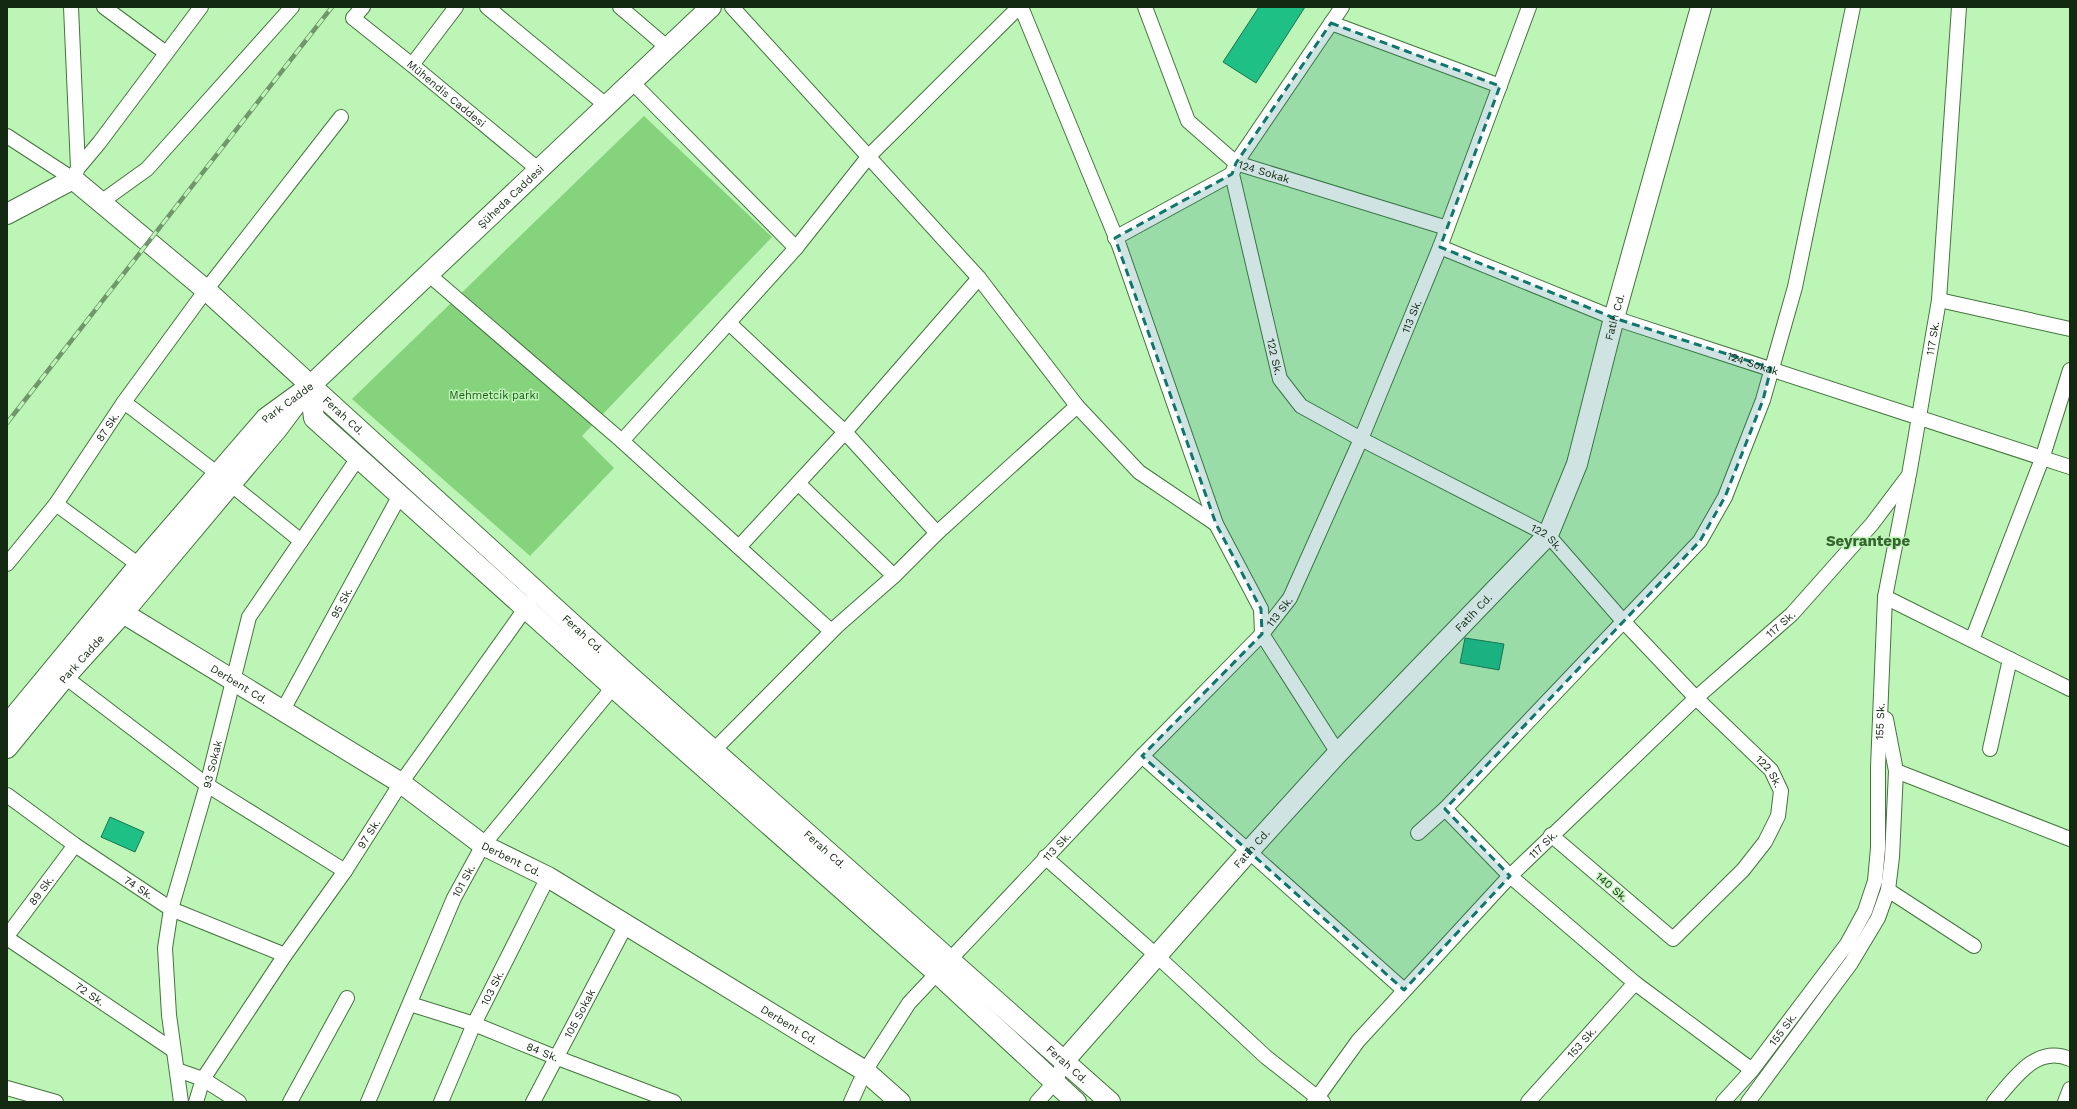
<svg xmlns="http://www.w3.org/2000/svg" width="2077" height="1109" font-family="'Work Sans',sans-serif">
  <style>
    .green { fill: #85d37c }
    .building { fill: #1ec086; stroke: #1a7551 }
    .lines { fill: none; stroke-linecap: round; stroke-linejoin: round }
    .street-casing { stroke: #43753d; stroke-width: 16 }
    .secondary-casing { stroke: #43753d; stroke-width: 22 }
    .street { stroke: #fff; stroke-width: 14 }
    .secondary { stroke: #fff; stroke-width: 20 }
    .rail-casing { stroke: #6f976a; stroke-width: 4.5 }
    .rail { stroke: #bdf5b6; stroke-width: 3; stroke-dasharray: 9; stroke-linecap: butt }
    .marked { fill: #0f766e; fill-opacity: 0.2; stroke: #0f766e; stroke-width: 3; stroke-dasharray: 8 5; stroke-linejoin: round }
    .labels { text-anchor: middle; stroke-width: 3; stroke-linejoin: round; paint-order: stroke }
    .street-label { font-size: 11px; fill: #142912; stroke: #bdf5b6 }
    .park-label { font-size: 11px; fill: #21581c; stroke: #bdf5b6 }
    .district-label { font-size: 15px; font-weight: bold; fill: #34652e; stroke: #bdf5b6 }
  </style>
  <rect width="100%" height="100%" fill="#bdf5b6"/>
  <polygon class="green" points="644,116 772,237 582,436 614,468 530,556 352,399"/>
  <g class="building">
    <polygon points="1259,7 1305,7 1256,83 1223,62"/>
    <polygon points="1465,638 1504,644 1499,670 1460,663"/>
    <polygon points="110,817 144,832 135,852 101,837"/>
  </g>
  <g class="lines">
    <g class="street-casing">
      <g id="street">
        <polyline points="71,7 78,168"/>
        <polyline points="104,7 166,53"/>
        <path id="s1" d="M363,7L353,18L412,65L539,170"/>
        <polyline points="487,7 607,106"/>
        <polyline points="620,7 668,48"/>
        <polyline points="732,7 979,278 1077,406 1139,472 1216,524"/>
        <polyline points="1021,7 1119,245 1216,524 1261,609 1262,634 1338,753"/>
        <path id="s2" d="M1145,7L1188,121L1236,163L1447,228"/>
        <path id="s3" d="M1342,7L1236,163L1232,174L1280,379L1301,406L1361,439L1548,535L1623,621L1696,698L1771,770L1781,791L1778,816L1765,842L1743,870L1673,939L1551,835"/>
        <polyline points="1331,23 1500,86"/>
        <polyline points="412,65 456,7"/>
        <polyline points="632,82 796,248"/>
        <polyline points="7,136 73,179 78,168 99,143 201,7"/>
        <polyline points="101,202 147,169 292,7"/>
        <polyline points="1115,238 1232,174"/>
        <path id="s4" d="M1440,247L1614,318L2070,467"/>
        <polyline points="428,274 622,441 831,631"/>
        <polyline points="1939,300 2070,329"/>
        <polyline points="729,323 845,432 937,533"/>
        <polyline points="124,402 218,474 301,541"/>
        <polyline points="622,441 796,248 869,156 1019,7"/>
        <polyline points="798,483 894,576"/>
        <polyline points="56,504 139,565"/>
        <polyline points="739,547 845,432 979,278"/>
        <path id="s5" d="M7,564L56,504L124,402L206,290L341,117"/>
        <polyline points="1885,597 2070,689"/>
        <polyline points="1972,640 2042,459 2070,370"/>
        <polyline points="65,677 207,785 345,871"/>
        <path id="s6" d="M283,710L400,495"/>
        <polyline points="1990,749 2010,659"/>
        <polyline points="714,750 837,626 894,576 937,533 1077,406"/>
        <polyline points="1142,756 1404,990"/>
        <polyline points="1896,771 2070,839"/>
        <path id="s7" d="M7,795L75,845L171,909L285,955"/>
        <polyline points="1445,809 1510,876 1635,983 1752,1070"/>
        <polyline points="1418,833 1445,809 1700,541 1725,497 1763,400 1795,287 1853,7"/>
        <polyline points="1045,857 1157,956 1266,1057 1323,1102"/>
        <polyline points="1888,890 1974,946"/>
        <path id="s8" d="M7,936L75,845"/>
        <path id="s9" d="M7,938L173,1050"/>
        <path id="s10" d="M410,1004L474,1024L555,1057L674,1102"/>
        <polyline points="177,1070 203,1079 239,1102"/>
        <polyline points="7,1088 56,1102"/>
        <path id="s11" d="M181,1102L169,1015L165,948L171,909L207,785L249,617L358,458"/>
        <path id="s12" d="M196,1102L203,1079L285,955L345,871L401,783L530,602"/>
        <polyline points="290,1102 347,998"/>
        <path id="s13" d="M368,1102L454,898L483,845L619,680"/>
        <path id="s14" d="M441,1102L474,1024L548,877"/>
        <path id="s15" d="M533,1102L626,925"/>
        <path id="s16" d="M851,1102L865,1071L909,1003L1142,756L1262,634L1290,598L1361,439L1440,247L1529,7"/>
        <polyline points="1037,1102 1055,1082 1065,1060"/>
        <path id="s17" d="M1314,1102L1358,1041L1510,876L1696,698L1792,614L1872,524L1909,475L1939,300L1959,7"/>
        <path id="s18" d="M1528,1102L1635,983"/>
        <path id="s19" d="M1723,1102L1752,1070L1847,944L1865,911L1875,881L1878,848V767L1885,597L1908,480"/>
        <polyline points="1748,1102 1851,963 1878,918 1888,890 1892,857 1896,771 1886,719"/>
        <path d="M1994,1102C2013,1080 2036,1044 2070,1059"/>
        <polyline points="2065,1102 2070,1089"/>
      </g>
    </g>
    <g class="secondary-casing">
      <g id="secondary">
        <path id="s20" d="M7,214L73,179L206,290L625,672L1110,1102"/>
        <polyline points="310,386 314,418 613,687 937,973 1076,1102"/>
        <path id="s21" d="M123,613L401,783L483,845L548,877L865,1071L900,1102"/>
        <path id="s22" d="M7,725L139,565L266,418L310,386L711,7"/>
        <path id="s23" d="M7,748L65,677L123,613L278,428L296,404"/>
        <path id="s24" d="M1065,1060L1249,851L1338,753L1548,535L1577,464L1614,318L1701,7"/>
      </g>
    </g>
    <use href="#street" class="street"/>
    <use href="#secondary" class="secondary"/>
    <g class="rail-casing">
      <polyline id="rail" points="7,423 332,7"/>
    </g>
    <use href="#rail" class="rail"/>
  </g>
  <path class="marked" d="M1331,23L1500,86L1440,247L1614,318L1771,368L1763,400L1725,497L1700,541L1445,809L1510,876L1404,990L1142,756L1262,634L1261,609L1216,524L1115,238L1232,174L1236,163Z"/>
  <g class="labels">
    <g class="street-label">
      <text dy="4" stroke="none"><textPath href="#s1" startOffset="135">Mühendis Caddesi</textPath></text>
      <text dy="4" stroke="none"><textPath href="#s2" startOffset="215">124 Sokak</textPath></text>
      <text dy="4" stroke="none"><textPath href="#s22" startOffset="732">Şüheda Caddesi</textPath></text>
      <text dy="4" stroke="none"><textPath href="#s16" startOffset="978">113 Sk.</textPath></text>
      <text dy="4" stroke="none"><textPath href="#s24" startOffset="942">Fatih Cd.</textPath></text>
      <text dy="4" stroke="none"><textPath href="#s17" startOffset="1005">117 Sk.</textPath></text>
      <text dy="4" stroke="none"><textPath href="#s3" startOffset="388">122 Sk.</textPath></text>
      <text dy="4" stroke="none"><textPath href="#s4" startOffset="334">124 Sokak</textPath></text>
      <text dy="4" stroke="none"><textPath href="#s22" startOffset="428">Park Cadde</textPath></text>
      <text dy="4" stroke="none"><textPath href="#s20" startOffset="434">Ferah Cd.</textPath></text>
      <text dy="4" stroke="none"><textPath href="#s5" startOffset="170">87 Sk.</textPath></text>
      <text dy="4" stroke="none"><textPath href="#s3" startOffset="724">122 Sk.</textPath></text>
      <text dy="4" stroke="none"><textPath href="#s6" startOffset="122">95 Sk.</textPath></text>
      <text dy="4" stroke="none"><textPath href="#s16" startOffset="654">113 Sk.</textPath></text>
      <text dy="4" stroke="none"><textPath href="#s24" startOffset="606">Fatih Cd.</textPath></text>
      <text dy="4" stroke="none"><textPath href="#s17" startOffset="669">117 Sk.</textPath></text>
      <text dy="4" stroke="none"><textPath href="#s20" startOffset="758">Ferah Cd.</textPath></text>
      <text dy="4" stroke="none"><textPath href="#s23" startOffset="116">Park Cadde</textPath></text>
      <text dy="4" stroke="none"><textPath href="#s21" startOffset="136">Derbent Cd.</textPath></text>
      <text dy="4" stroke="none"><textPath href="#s19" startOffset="430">155 Sk.</textPath></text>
      <text dy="4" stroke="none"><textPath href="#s11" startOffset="345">93 Sokak</textPath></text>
      <text dy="4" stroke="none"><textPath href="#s3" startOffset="1048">122 Sk.</textPath></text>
      <text dy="4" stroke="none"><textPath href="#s12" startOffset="320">97 Sk.</textPath></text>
      <text dy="4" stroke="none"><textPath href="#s17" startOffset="345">117 Sk.</textPath></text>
      <text dy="4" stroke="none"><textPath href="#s16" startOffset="330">113 Sk.</textPath></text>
      <text dy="4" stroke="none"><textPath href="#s24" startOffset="282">Fatih Cd.</textPath></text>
      <text dy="4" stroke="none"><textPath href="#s20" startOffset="1082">Ferah Cd.</textPath></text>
      <text dy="4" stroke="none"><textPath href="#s21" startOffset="460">Derbent Cd.</textPath></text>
      <text dy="4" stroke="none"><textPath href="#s13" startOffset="241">101 Sk.</textPath></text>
      <text transform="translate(1612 887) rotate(41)" y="4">140 Sk.</text>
      <text dy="4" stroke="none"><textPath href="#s7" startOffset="161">74 Sk.</textPath></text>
      <text dy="4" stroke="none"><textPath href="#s8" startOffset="57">89 Sk.</textPath></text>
      <text dy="4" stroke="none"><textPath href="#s14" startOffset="125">103 Sk.</textPath></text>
      <text dy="4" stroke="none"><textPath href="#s9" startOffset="100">72 Sk.</textPath></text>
      <text dy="4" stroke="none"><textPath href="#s15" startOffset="100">105 Sokak</textPath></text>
      <text dy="4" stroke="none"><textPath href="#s21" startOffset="784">Derbent Cd.</textPath></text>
      <text dy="4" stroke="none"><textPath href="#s19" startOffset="94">155 Sk.</textPath></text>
      <text dy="4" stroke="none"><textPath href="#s18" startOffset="80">153 Sk.</textPath></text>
      <text dy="4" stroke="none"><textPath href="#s10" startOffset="141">84 Sk.</textPath></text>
      <text dy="4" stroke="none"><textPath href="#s20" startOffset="1406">Ferah Cd.</textPath></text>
    </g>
    <g class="park-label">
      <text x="494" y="399">Mehmetcik parkı</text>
    </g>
    <g class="district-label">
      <text x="1868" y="546">Seyrantepe</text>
    </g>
  </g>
  <rect width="2077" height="1109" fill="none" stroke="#142912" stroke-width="16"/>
</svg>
